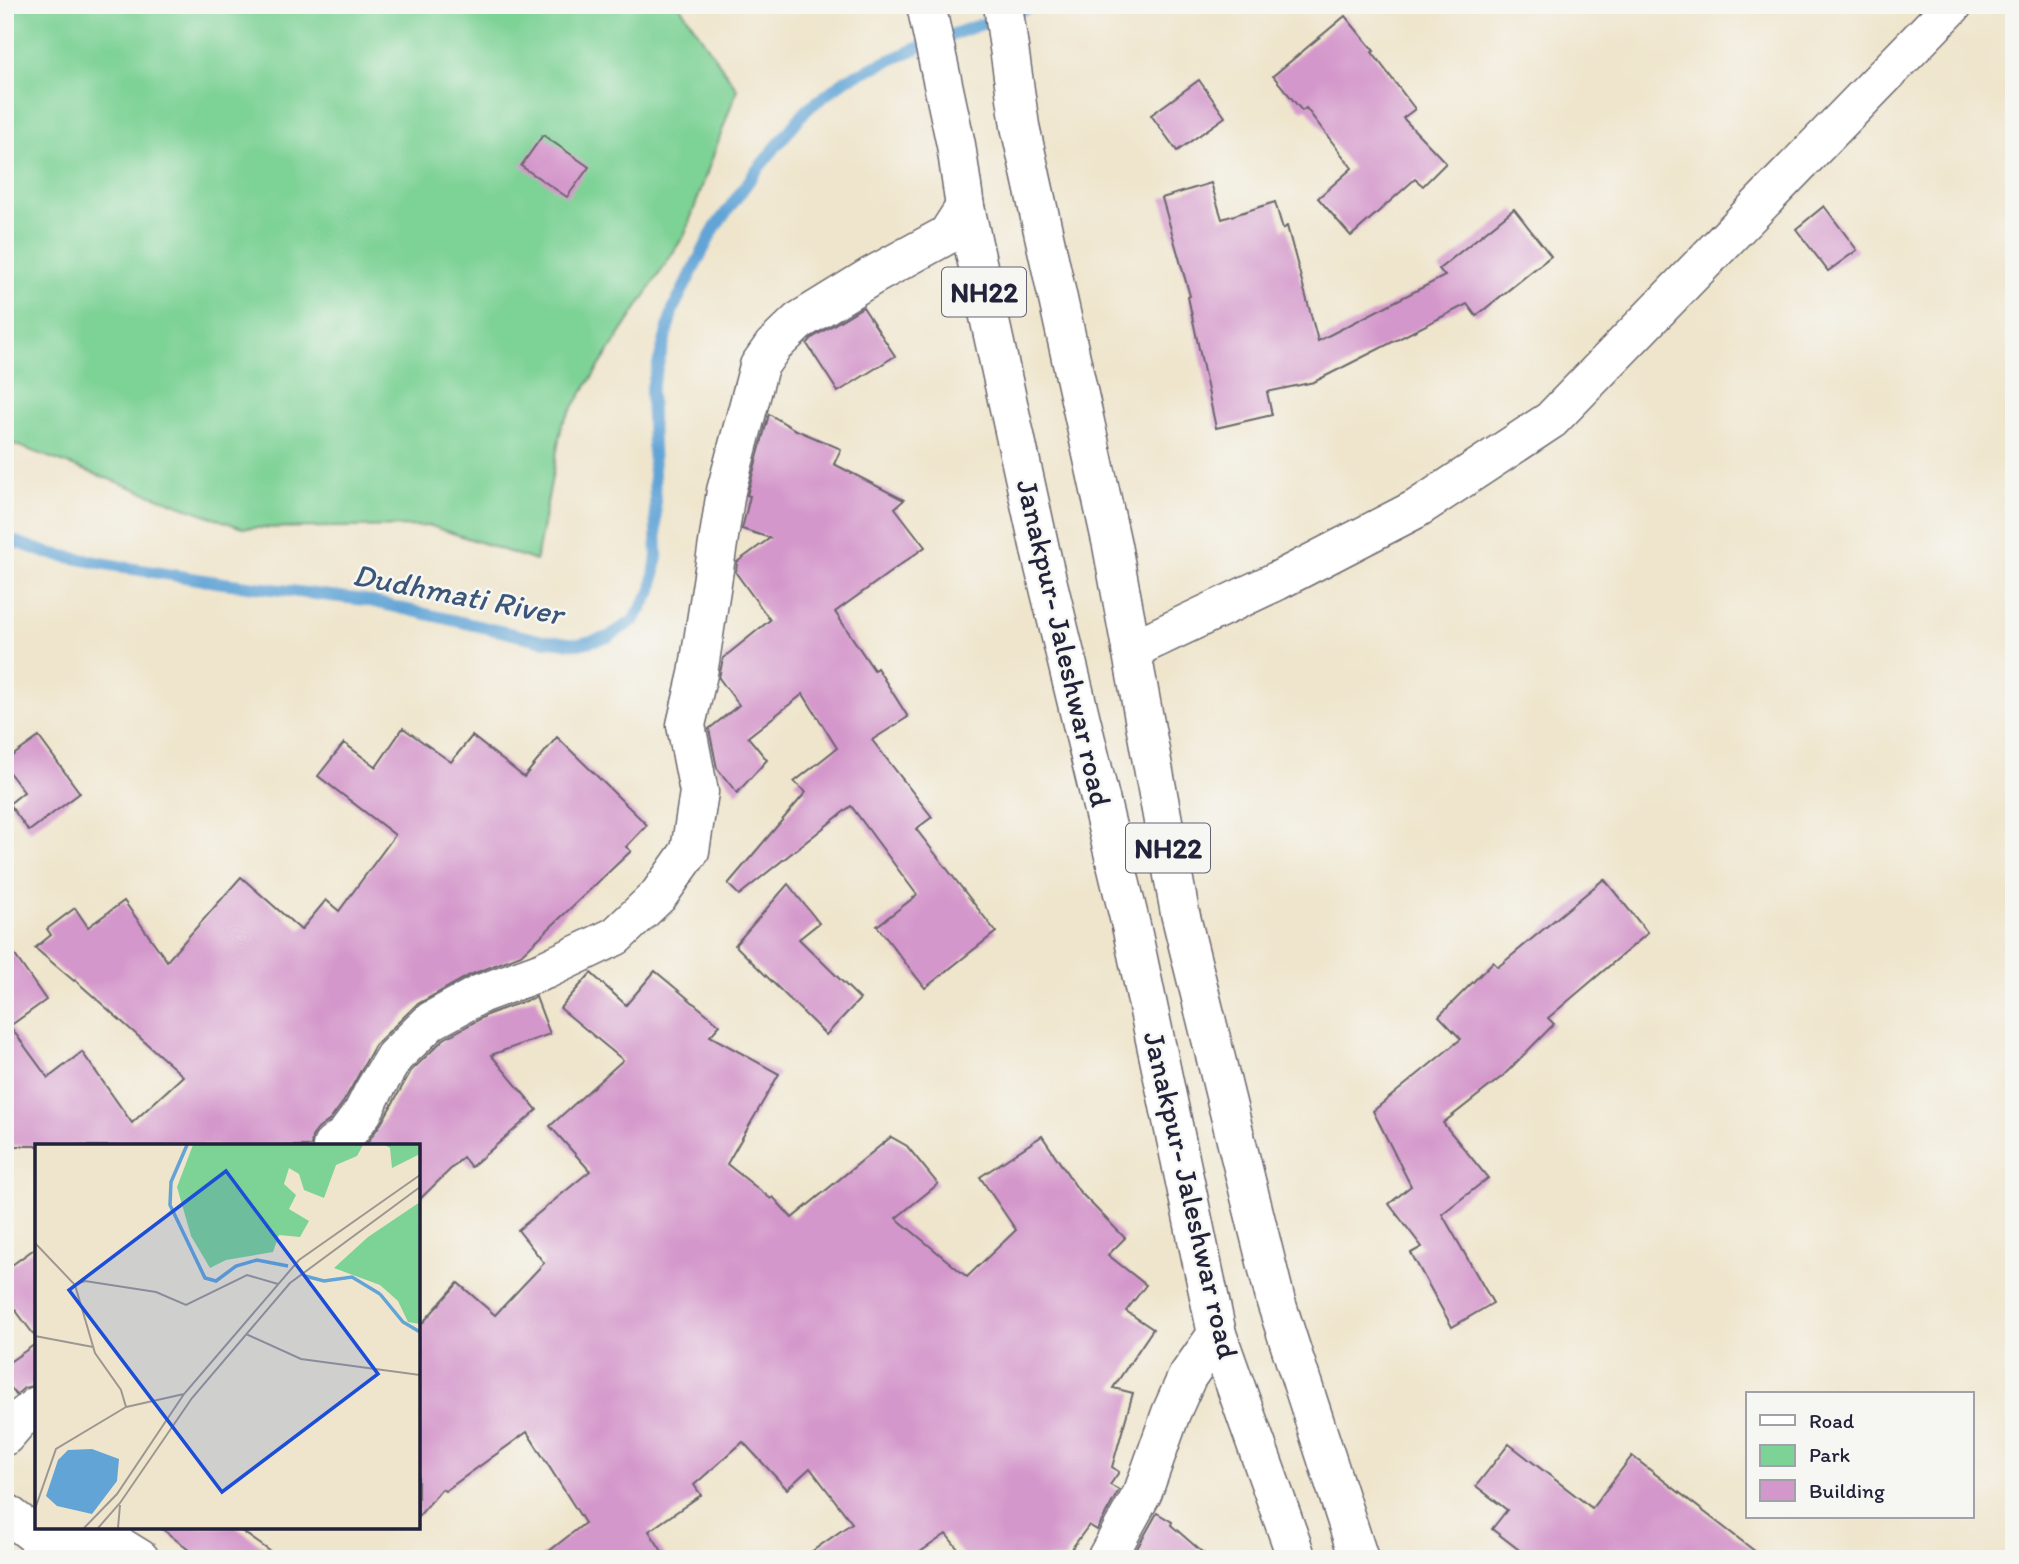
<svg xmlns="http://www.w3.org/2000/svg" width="2019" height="1564" font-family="Itim,sans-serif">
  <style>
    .green { fill: #7dd295; stroke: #507a68; stroke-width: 2 }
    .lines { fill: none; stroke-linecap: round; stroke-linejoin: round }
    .stream { stroke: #62a4d6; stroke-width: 12 }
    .building { fill: #d497cb }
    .street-casing { stroke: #6a666e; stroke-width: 41 }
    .highway-casing { stroke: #6a666e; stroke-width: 41 }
    .street { stroke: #fff; stroke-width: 38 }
    .highway { stroke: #fff; stroke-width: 38 }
    .labels { text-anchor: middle; stroke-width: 5; stroke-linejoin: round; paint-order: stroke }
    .shield { fill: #f6f6f2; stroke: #626272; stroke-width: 2 }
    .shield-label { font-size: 28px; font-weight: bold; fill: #22223b }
    .street-label { font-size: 30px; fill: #22223b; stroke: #f6f6f2 }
    .water-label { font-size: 32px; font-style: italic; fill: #3c5679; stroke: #f6f6f2 }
    .inset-river { fill: none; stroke: #62a4d6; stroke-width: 3.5 }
    .inset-road { fill: none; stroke: #9d9792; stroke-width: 2 }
    .view { fill: #1d4ed8; fill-opacity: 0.15; stroke: #1d4ed8; stroke-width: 3.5 }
    .inset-edge { fill: none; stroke: #22223b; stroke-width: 3.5 }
  </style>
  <rect width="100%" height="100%" fill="#f6f6f2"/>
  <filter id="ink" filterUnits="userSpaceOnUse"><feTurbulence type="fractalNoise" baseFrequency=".0143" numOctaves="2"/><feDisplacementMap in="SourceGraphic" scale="14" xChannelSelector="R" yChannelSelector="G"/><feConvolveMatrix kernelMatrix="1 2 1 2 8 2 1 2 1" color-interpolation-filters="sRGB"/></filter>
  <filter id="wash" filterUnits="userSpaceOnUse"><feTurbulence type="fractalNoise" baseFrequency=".00686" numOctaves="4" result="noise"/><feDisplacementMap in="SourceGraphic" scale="28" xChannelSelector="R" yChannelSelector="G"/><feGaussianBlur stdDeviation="1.57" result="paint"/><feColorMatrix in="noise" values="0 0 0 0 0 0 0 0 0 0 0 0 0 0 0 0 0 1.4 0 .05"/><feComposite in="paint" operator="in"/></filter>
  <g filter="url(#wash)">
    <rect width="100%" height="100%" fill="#efe5cc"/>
    <polygon class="green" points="5,5 679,5 737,89 685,234 562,424 536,561 431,526 242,528 5,441"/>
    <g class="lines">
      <polyline class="stream" points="5,538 47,553 128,568 223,583 365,600 539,640 579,644 608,637 634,620 652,590 657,556 651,391 673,309 714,229 756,171 806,110 847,79 929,43 1035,5"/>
    </g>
    <g id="blocks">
      <g class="building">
        <polygon points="1345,16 1374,51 1372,52 1415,109 1403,118 1446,163 1423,186 1415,179 1351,236 1318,198 1352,168 1306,108 1302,111 1273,76"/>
        <polygon points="1199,80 1225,117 1177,151 1151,115"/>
        <polygon points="543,135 589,167 567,197 521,166"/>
        <polygon points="1211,183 1222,219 1275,202 1283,229 1287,226 1318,341 1445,276 1439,269 1514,209 1551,256 1476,316 1467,304 1314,382 1267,392 1272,415 1216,428 1188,297 1190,296 1162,198"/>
        <polygon points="1824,206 1857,250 1828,271 1796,229"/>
        <polygon points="863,307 895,356 838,392 807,344 812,338"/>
        <polygon points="769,414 794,429 841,449 834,464 904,500 895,508 925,547 835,612 874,670 877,668 908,717 872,740 932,817 916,829 996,932 925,988 877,926 917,895 851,806 739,895 728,884 806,792 794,782 837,748 803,694 748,737 767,760 737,793 717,768 709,729 739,705 719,678 723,658 770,620 736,573 737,562 770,538 742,529 750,496 747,495"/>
        <polygon points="403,728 451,762 472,736 524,777 557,737 647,825 626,847 631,851 521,955 470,975 416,1005 375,1045 344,1101 330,1120 318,1129 312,1137 311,1146 5,1146 5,941 46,1000 10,1026 48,1078 82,1052 132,1123 183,1076 75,980 74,981 35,948 51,935 47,929 75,908 88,927 124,901 167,961 241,877 301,930 326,900 339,911 395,835 318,776 344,743 376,767"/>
        <polygon points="39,737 80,793 29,831 9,804 24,792 5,767 5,761"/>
        <polygon points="1604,879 1648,933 1548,1018 1554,1024 1504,1075 1443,1123 1488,1178 1442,1214 1493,1303 1452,1327 1411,1253 1422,1247 1389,1204 1411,1186 1373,1111 1461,1039 1439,1016 1493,962 1498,967"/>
        <polygon points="788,884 819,923 799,939 860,999 826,1035 735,945"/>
        <polygon points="655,971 720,1025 710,1036 779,1074 727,1164 771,1199 773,1197 792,1218 891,1137 907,1146 938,1184 896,1218 967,1277 1016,1230 980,1177 1042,1136 1079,1191 1125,1238 1108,1255 1146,1285 1126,1311 1153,1329 1113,1388 1133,1393 1112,1467 1119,1472 1110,1485 1119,1490 1097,1530 1089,1525 1064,1559 966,1559 946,1534 910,1559 801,1559 852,1523 810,1468 787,1489 743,1442 694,1485 701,1495 649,1531 667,1559 539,1559 585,1523 527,1432 445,1491 442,1489 418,1517 418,1328 458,1283 495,1315 544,1263 518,1230 590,1171 550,1126 623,1060 560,1008 591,973 626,1005"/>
        <polygon points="536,997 550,1034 491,1055 537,1110 471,1167 463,1157 418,1201 418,1146 365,1146 382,1122 411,1071 444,1039 489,1014"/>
        <polygon points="37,1247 37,1339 5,1296 5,1270"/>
        <polygon points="37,1343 37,1385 24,1388 16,1395 5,1379 5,1365"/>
        <polygon points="1509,1444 1592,1508 1632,1456 1765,1559 1531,1559 1492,1529 1507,1510 1476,1486"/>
        <polygon points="1157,1513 1172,1522 1171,1525 1210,1559 1146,1559 1135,1552"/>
        <polygon points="160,1527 236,1527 281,1559 200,1559"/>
      </g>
    </g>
  </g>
  <g filter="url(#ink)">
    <use href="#blocks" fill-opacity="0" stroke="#6a666e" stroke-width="2"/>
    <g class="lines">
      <g class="street-casing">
        <g id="street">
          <polyline points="1131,650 1277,581 1416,509 1551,420 1953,5"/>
          <polyline points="332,1146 346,1135 363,1112 373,1092 394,1057 431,1021 480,994 545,970 616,936 658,896 690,851 699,792 686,725 698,674 726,491 759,366 773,346 799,321 872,276 947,235 965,207"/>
          <polyline points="5,1436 18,1421 37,1406"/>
          <polyline points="5,1512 35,1535 101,1535 140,1559"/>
          <polyline points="1106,1559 1143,1492 1171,1413 1187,1377 1217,1334"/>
        </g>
      </g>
      <g class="highway-casing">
        <g id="highway">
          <polyline points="926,5 956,145 965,207 1043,563 1132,930 1217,1334 1297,1559"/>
          <polyline points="1003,5 1020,126 1112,545 1180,913 1276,1302 1359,1559"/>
        </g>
      </g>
      <use href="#street" class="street"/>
      <use href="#highway" class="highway"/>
    </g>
  </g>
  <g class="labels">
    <g class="shield">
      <rect x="942" y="267.5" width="84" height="49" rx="5"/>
      <rect x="1126" y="823.5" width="84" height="49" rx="5"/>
    </g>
    <g class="shield-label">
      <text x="984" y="302">NH22</text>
      <text x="1168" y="858">NH22</text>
    </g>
    <g class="street-label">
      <text transform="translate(1064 643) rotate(77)" y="10">Janakpur- Jaleshwar road</text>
      <text transform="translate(1191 1195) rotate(77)" y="10">Janakpur- Jaleshwar road</text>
    </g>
    <g class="water-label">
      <text transform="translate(458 594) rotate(11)" y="11">Dudhmati River</text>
    </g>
  </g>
  <g transform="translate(35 1144)">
    <rect width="385" height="385" fill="#efe5cc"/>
    <path d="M158,1H328L322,12L301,21L289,54L269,46L264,30L254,24L249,40L261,51L254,65L274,77L265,93L244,91L238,108L191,116L175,124L156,92L142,43ZM350,1H385V10L357,24L355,4ZM385,58V180L373,178L363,157L345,141L299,124L333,93Z" fill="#7dd295"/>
    <path d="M57,305L84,315L82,337L57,370L22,362L11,352L23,316L33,306Z" fill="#62a4d6"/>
    <path class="inset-river" d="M152,1L136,38L135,61L170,134L181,137L201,122L222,116L253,122M270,132L289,137L317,133L345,150M345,150L368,178L385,188"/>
    <path class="inset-road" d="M0,99L40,141L60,209L86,246L91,263L149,250M40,141L50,137L121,148L151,161L212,131L243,140M211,190L266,215L385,231M0,192L58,203M0,365L21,305L91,263M49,384L82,350L149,250L264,116L385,31M63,384L85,359L157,254L255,139L385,43M83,384L85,361"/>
    <path class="view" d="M191,27L343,230L187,348L34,146Z"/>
    <rect width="385" height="385" class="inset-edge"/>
  </g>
  <rect width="2019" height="1564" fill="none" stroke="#f6f6f2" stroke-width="28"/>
  <rect x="1746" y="1392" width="228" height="126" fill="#f6f6f2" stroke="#a1a1a9" stroke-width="2"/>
  <rect x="1760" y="1415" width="35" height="10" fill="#ffffff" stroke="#a1a1a9" stroke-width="2"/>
  <text x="1809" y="1428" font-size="21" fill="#22223b">Road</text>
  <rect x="1760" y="1445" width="35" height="21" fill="#7dd295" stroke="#a1a1a9" stroke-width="2"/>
  <text x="1809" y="1462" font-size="21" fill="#22223b">Park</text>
  <rect x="1760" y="1480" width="35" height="21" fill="#d497cb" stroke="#a1a1a9" stroke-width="2"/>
  <text x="1809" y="1498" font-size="21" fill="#22223b">Building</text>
</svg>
